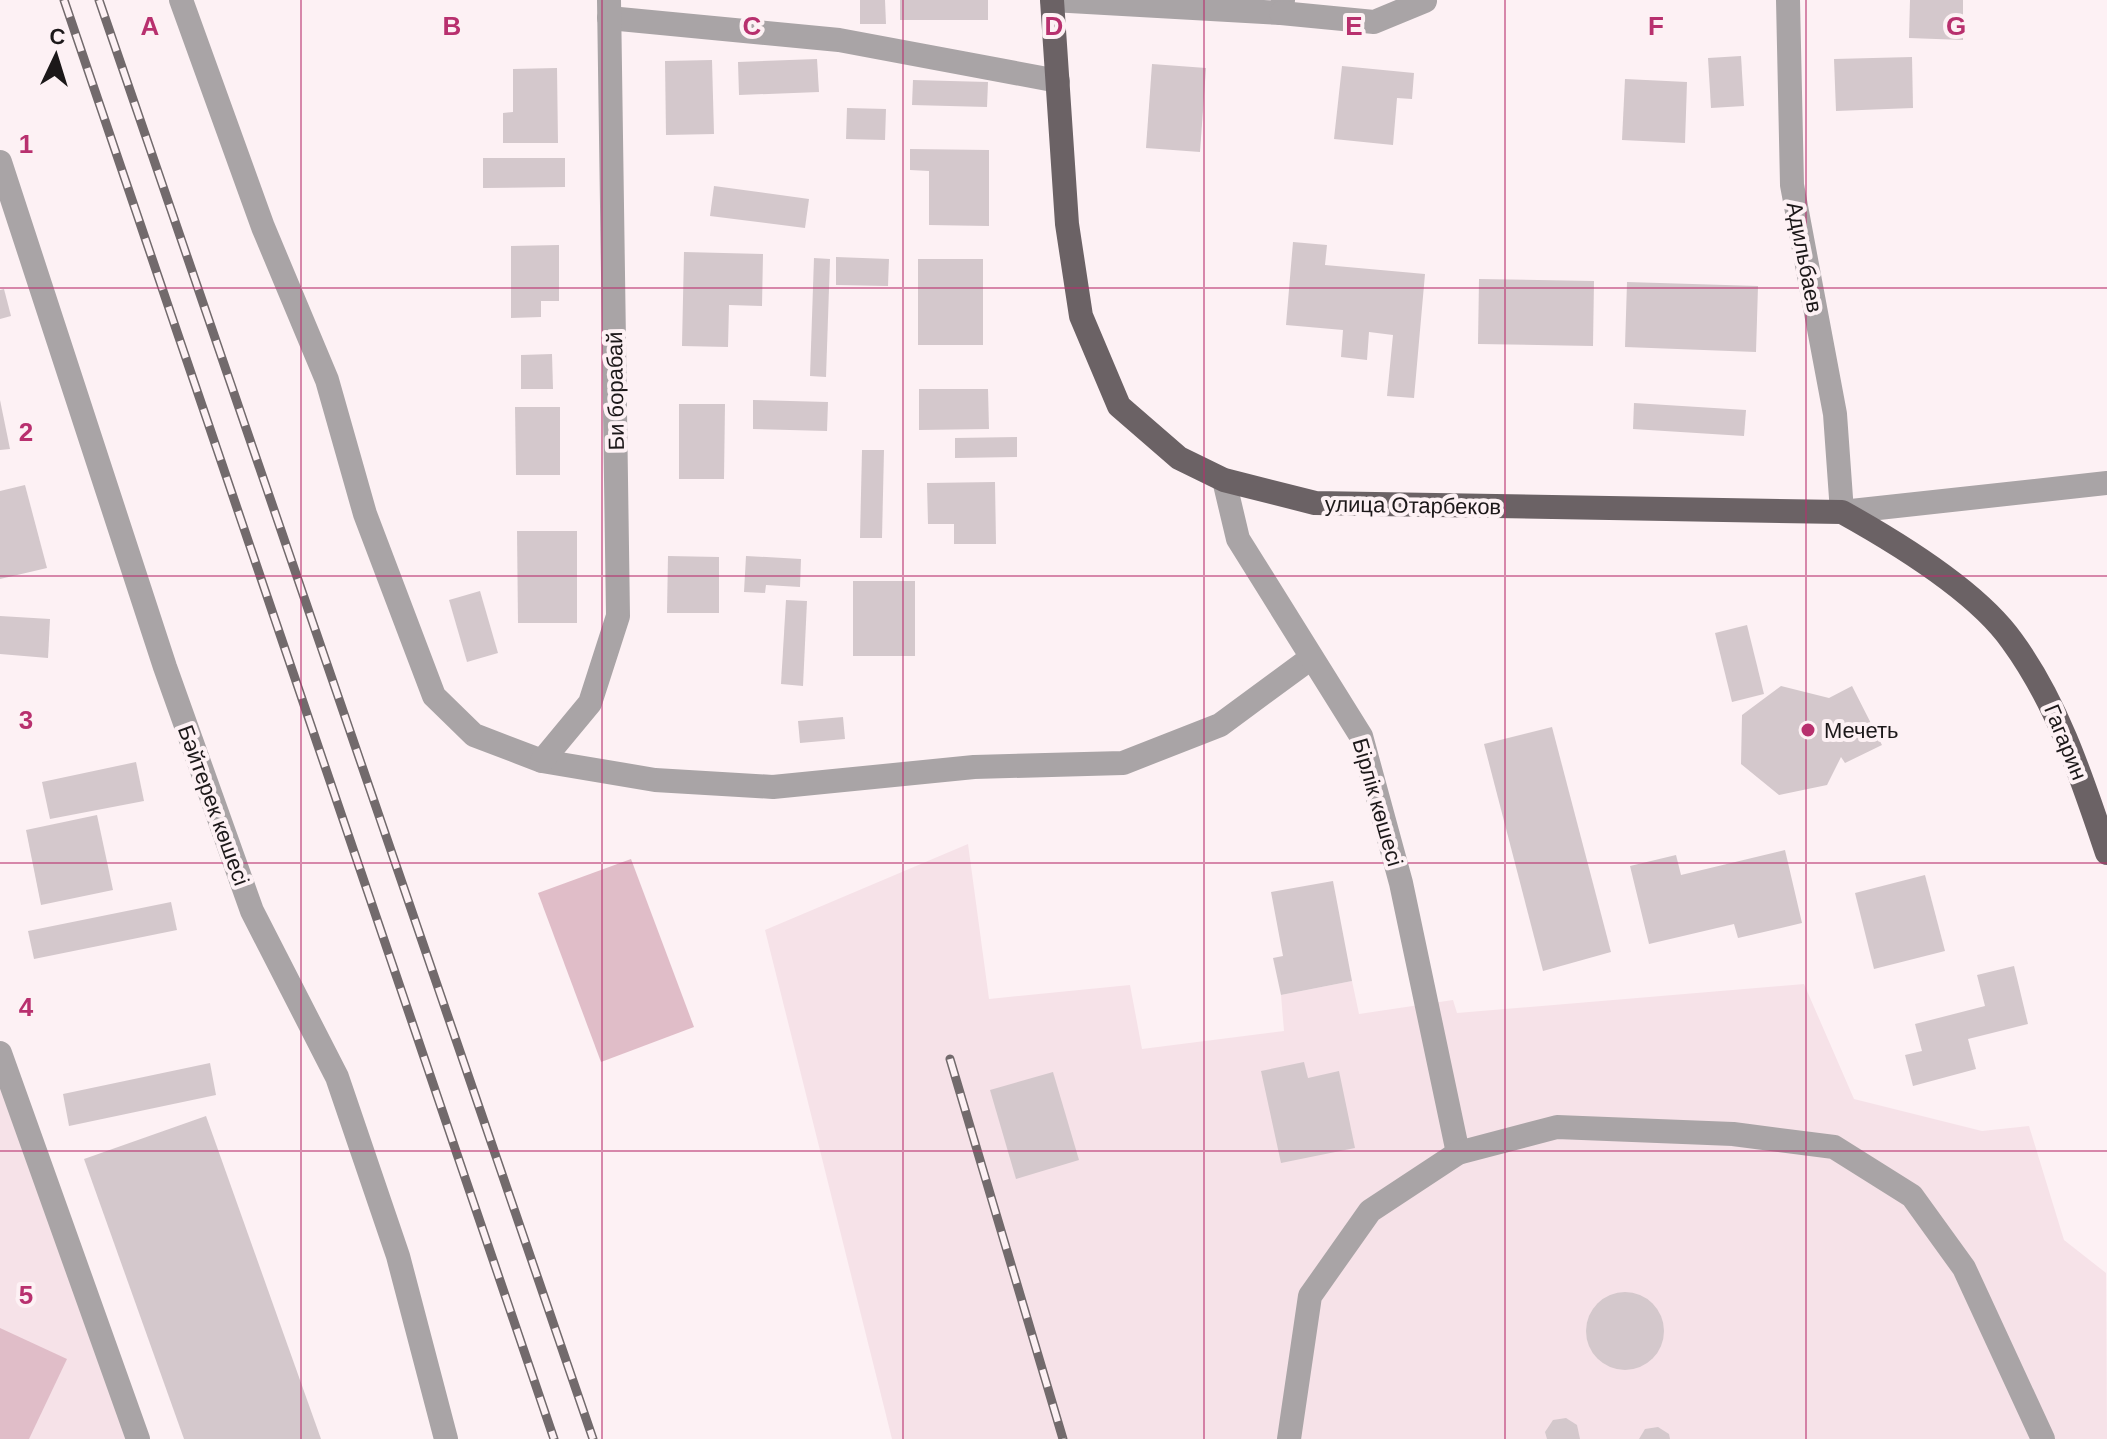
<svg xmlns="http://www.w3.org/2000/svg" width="2107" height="1439" font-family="Helvetica,sans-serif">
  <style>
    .built { fill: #f6e2e8 }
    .green { fill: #e0bdc8 }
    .building { fill: #d4c8cc }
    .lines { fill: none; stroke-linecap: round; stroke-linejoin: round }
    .minor { stroke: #a9a4a6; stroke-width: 24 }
    .major { stroke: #6b6265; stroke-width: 24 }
    .rail-casing { stroke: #726a6c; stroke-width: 9 }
    .rail { stroke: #fdf1f4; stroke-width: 6; stroke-dasharray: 18; stroke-linecap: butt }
    .grid { fill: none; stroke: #b8306e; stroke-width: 2; stroke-opacity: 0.55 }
    .poi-dot { fill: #b8306e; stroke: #fdf1f4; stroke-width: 3 }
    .labels { text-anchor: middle; stroke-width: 8; stroke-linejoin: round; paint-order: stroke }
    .street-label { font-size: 22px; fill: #1c1819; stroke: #fdf1f4 }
    .poi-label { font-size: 22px; fill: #1c1819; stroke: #fdf1f4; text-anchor: start }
    .grid-label { font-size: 26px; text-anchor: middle; font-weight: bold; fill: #b8306e; stroke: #fdf1f4; stroke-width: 8; stroke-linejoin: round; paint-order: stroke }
  </style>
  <rect width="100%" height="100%" fill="#fdf1f4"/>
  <g class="built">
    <polygon points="968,844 989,999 1130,985 1142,1049 1284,1031 1281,995 1352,981 1359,1014 1453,1000 1457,1013 1804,984 1854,1099 1982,1131 2029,1126 2064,1240 2106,1273 2107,1439 892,1439 765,930"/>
    <polygon points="0,1082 131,1439 0,1439"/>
  </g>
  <g class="green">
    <polygon points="631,859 694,1027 601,1062 538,893"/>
    <polygon points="0,1328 67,1359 29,1439 0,1439"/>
  </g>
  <g class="building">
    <polygon points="860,0 885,0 886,24 860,24"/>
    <rect x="900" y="0" width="88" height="20"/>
    <polygon points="1910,0 1963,0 1963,40 1909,38"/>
    <polygon points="1741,56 1744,106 1711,108 1708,58"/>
    <polygon points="1912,57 1913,108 1836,111 1834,59"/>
    <polygon points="817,59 819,92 739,95 738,62"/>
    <polygon points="712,60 714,134 666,135 665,61"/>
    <polygon points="1152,64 1206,68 1200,152 1146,148"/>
    <polygon points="1342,66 1414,73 1412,99 1397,98 1393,145 1334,139"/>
    <polygon points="557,68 558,143 503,143 503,113 513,112 513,69"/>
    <polygon points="1625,79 1687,82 1685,143 1622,140"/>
    <polygon points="913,80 988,82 987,107 912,105"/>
    <polygon points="847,108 886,109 885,140 846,139"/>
    <polygon points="910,149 989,150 989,226 929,225 929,171 910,170"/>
    <polygon points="483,158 565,158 565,187 483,188"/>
    <polygon points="714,186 809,199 805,228 710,216"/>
    <polygon points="1293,242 1327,245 1325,265 1425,274 1414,398 1387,396 1393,335 1369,332 1367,360 1341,357 1343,330 1286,325"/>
    <polygon points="559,245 559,301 541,301 541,317 511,318 511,246"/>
    <polygon points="684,252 763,254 762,306 729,305 728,347 682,346"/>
    <polygon points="836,257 889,259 888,286 836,285"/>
    <polygon points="814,258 830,259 826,377 810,376"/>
    <rect x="918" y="259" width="65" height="86"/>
    <polygon points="1479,279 1594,281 1593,346 1478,344"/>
    <polygon points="1627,282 1758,286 1756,352 1625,347"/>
    <polygon points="4,289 11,316 0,319 0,290"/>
    <polygon points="552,354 553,389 521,389 521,355"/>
    <polygon points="919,389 988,389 989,429 919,430"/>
    <polygon points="0,400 10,449 0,450"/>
    <polygon points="753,400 828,402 827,431 753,429"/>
    <polygon points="1634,403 1746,410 1744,436 1633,429"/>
    <polygon points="679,404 725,404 724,479 679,479"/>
    <polygon points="515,407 560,407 560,475 516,475"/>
    <polygon points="1017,437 1017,457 955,458 955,438"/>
    <polygon points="862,450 884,450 882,538 860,538"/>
    <polygon points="995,482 996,544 954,544 954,524 928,524 927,483"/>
    <polygon points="25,485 47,568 0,579 0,491"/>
    <polygon points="517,531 577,531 577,623 518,623"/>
    <polygon points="668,556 719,557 719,613 667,613"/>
    <polygon points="746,556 801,559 800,587 766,585 765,593 744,592"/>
    <rect x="853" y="581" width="62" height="75"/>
    <polygon points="480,591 498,653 467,662 449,600"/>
    <polygon points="786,600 807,601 803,686 781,684"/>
    <polygon points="0,616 50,619 48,658 0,654"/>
    <polygon points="1747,625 1764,694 1732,702 1715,633"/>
    <polygon points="1781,686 1829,698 1852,686 1882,745 1845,763 1841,757 1827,785 1779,795 1741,764 1742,715"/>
    <polygon points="843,717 845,739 800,743 798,721"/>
    <polygon points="1552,727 1611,952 1543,971 1484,744"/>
    <polygon points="136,762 144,801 50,819 42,782"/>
    <polygon points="97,815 113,890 41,905 26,830"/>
    <polygon points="1785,850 1802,923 1738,938 1734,924 1649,944 1630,866 1676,855 1681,875"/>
    <polygon points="1925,875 1945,951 1874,969 1855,893"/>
    <polygon points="1333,881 1352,981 1281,995 1273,958 1283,956 1271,892"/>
    <polygon points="171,902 177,930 34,959 28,931"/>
    <polygon points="2014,966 2028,1024 1968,1039 1976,1069 1913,1086 1905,1055 1922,1051 1915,1024 1985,1006 1977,975"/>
    <polygon points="1304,1062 1308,1078 1339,1071 1355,1148 1281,1163 1261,1071"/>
    <polygon points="210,1063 216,1095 69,1126 63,1094"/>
    <polygon points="1053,1072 1079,1160 1016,1179 990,1090"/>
    <polygon points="206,1116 321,1439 184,1439 84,1159"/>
    <circle cx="1625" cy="1331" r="39"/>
    <polygon points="1566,1418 1577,1425 1580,1439 1547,1439 1545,1432 1553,1420"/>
    <polygon points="1658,1427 1669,1434 1670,1439 1639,1439 1645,1429"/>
  </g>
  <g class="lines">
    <g class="minor">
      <polyline points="181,0 263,227 327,380 365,514 434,696 474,735 542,761 655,780 773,787 974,767 1123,763 1220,725 1311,658"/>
      <polyline points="1052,0 1281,13 1283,0"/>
      <polyline points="1788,0 1792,185 1835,414 1842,512 2107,483"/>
      <polyline points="1281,13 1374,22 1425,1"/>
      <polyline points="609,18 839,40 1058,81"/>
      <polyline points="0,162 165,667 252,911 337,1077 398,1256 446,1439"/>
      <polyline points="1224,480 1238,539 1361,736 1401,883 1458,1153"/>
      <polyline points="542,761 590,703 618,616 609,0"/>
      <polyline points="0,1053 138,1439"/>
      <polyline points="1289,1439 1310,1296 1370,1211 1458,1153 1557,1127 1733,1134 1834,1147 1912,1196 1964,1268 2043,1439"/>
    </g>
    <path class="major" d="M1052,0L1067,224L1081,316L1119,406L1179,458L1224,480L1315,503L1842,512C1896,542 1976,590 2012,641C2058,704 2082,779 2107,853"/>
    <g class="rail-casing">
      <g id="rail">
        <polyline points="64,0 554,1439"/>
        <polyline points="99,0 593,1439"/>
        <polyline points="950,1059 1063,1439"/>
      </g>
    </g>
    <use href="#rail" class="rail"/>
  </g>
  <path class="grid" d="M301,0V1439M602,0V1439M903,0V1439M1204,0V1439M1505,0V1439M1806,0V1439M0,288H2107M0,576H2107M0,863H2107M0,1151H2107"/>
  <circle class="poi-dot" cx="1808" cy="730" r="8"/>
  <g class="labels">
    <g class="street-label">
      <text transform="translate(1805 257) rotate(79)" y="8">Адильбаев</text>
      <text transform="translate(615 391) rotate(-91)" y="8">Би борабай</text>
      <text transform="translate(1413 505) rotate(1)" y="8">улица Отарбеков</text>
      <text transform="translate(2066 742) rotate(68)" y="8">Гагарин</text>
      <text transform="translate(1378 802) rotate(74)" y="8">Бірлік көшесі</text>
      <text transform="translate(214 805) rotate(70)" y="8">Бәйтерек көшесі</text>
    </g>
    <g class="poi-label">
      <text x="1824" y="738">Мечеть</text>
    </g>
  </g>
  <g class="grid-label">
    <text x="150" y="35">A</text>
    <text x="452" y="35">B</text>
    <text x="752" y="35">C</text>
    <text x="1054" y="35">D</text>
    <text x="1354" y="35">E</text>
    <text x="1656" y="35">F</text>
    <text x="1956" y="35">G</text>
    <text x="26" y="153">1</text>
    <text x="26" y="441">2</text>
    <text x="26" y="729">3</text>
    <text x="26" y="1016">4</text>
    <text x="26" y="1304">5</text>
  </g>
  <g transform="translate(56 56) rotate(4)" stroke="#fdf1f4" stroke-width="6" paint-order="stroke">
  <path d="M0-6L14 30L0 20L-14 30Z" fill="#1c1819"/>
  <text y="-12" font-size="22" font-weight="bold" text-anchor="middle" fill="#1c1819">С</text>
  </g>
</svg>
